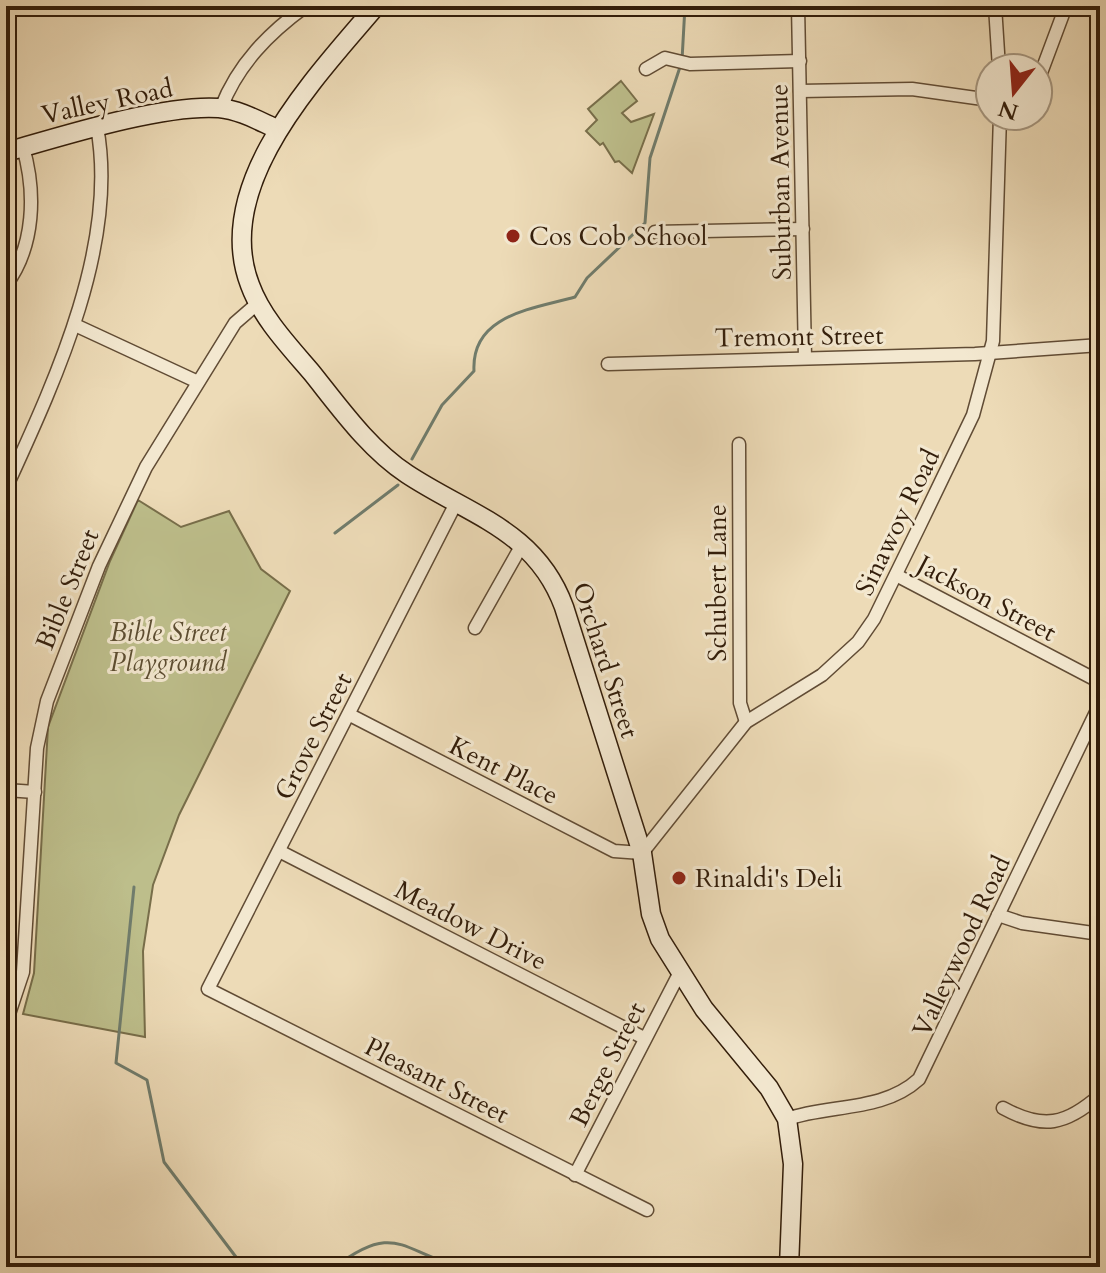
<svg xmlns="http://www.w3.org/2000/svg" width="1106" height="1273" font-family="Cardo,serif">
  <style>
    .green { fill: #bdbe8b; stroke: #786e4a; stroke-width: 2 }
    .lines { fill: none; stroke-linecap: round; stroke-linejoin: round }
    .stream { stroke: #707c6c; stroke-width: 3 }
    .street-casing { stroke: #614c35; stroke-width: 15 }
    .secondary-casing { stroke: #321d0a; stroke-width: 21 }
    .street { stroke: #f3e8d0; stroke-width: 12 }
    .secondary { stroke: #f3e8d0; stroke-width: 18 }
    .poi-dot { fill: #8f2418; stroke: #f3e8d0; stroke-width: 3 }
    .labels { text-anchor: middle; stroke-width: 6; stroke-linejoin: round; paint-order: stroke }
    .street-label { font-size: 26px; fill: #321d0a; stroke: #f3e8d0 }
    .poi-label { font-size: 26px; fill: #321d0a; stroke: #f3e8d0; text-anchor: start }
    .park-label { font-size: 26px; font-style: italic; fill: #5c4d31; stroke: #f3e8d0 }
  </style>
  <rect width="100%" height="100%" fill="#eddbb7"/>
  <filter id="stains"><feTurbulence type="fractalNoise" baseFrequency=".0025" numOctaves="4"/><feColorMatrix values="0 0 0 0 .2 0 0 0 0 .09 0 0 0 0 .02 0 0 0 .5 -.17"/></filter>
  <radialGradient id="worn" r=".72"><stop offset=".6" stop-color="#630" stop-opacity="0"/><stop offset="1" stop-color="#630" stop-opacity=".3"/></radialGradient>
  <g class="green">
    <polygon points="621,81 637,101 622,113 631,122 654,114 632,173 619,161 615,162 603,143 600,145 586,131 597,120 588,109"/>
    <polygon points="138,500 181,527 229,511 261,569 290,591 179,815 153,885 143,951 145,1037 23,1014 34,973 48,727 110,561"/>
  </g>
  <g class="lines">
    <g class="stream">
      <polyline points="682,60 685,6"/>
      <path d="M412,459L442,405L474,371C471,315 532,309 575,297L587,278L645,223L650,158L680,67"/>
      <polyline points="335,533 398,485"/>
      <polyline points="134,887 116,1063 147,1080 164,1162 239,1261 254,1267"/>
      <path d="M335,1267C400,1217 404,1258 468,1267"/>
    </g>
    <g class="street-casing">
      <g id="street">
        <polyline points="798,6 805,358"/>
        <polyline points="995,6 999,68"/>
        <polyline points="646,69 665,58 690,64 800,61"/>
        <polyline points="1038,81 1066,6"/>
        <polyline points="800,91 912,89 990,100"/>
        <path d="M221,108C238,64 269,33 306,6"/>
        <polyline points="655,232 803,229"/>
        <path d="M6,285C35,246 36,192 23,147"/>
        <polyline points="75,325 198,382"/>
        <polyline points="608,364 975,354 1100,345"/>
        <polyline points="739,444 740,703 746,722"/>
        <path d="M6,488C54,383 119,245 97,127"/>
        <polyline points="456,503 208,989 647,1210"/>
        <polyline points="896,575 1100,682"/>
        <polyline points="475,628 523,543"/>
        <polyline points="350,715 614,851 642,853 746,722 822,675 858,642 874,619 919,527 973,415 993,341 1000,116"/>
        <polyline points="6,790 35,792"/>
        <polyline points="279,851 644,1038"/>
        <polyline points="998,915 1022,923 1100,934"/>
        <polyline points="6,1023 23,972 37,748 47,701 99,566 146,467 235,323 258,303"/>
        <path d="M1003,1108C1043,1130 1066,1125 1100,1095"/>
        <path d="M787,1119C830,1104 883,1112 919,1079L1100,704"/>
        <polyline points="575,1175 679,974"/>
      </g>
    </g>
    <g class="secondary-casing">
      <g id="secondary">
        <path d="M376,6C318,75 211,184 250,285C262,318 289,346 312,373C340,408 369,449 407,474C469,515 536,530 564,607L642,853L651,914L660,939L704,1009L769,1088L787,1119L793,1164L789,1267"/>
        <path d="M6,152C62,136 163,104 219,108C240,110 259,121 277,129"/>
      </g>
    </g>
    <use href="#street" class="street"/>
    <use href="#secondary" class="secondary"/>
  </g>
  <g class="poi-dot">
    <circle cx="513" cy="236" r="8"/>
    <circle cx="679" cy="878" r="8"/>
  </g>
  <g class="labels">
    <g class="street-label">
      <text transform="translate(107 101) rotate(-12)" y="9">Valley Road</text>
      <text transform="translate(780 182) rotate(-91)" y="9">Suburban Avenue</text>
      <text transform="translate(799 336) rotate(-1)" y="9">Tremont Street</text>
      <text transform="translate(897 522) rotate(-64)" y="9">Sinawoy Road</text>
      <text transform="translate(717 583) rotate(-90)" y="9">Schubert Lane</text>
      <text transform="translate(67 589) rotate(-68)" y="9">Bible Street</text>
      <text transform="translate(987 598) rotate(28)" y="9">Jackson Street</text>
      <text transform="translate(606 660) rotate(72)" y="9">Orchard Street</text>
      <text transform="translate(313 736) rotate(-63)" y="9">Grove Street</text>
      <text transform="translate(504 770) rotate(27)" y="9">Kent Place</text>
      <text transform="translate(471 925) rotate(27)" y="9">Meadow Drive</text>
      <text transform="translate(961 946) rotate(-65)" y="9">Valleywood Road</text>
      <text transform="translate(607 1064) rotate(-63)" y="9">Berge Street</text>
      <text transform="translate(437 1080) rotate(27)" y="9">Pleasant Street</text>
    </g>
    <g class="poi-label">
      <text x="529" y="245">Cos Cob School</text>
      <text x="695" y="887">Rinaldi's Deli</text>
    </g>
    <g class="park-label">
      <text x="168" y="641">Bible Street<tspan x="168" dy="30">Playground</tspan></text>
    </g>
  </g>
  <rect width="1106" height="1273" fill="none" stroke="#eddbb7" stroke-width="32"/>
  <rect x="8" y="8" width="1090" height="1257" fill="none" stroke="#321d0a" stroke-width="4"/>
  <rect x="16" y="16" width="1074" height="1241" fill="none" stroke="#321d0a" stroke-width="2"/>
  <g transform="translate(1014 92) rotate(197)"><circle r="38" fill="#f3e8d0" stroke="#a69781" stroke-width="2"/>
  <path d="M0-6L14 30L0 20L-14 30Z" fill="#8f2418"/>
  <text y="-12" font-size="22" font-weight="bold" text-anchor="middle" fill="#321d0a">N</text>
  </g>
  <rect width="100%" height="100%" filter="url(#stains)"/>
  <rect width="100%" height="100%" fill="url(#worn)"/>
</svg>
